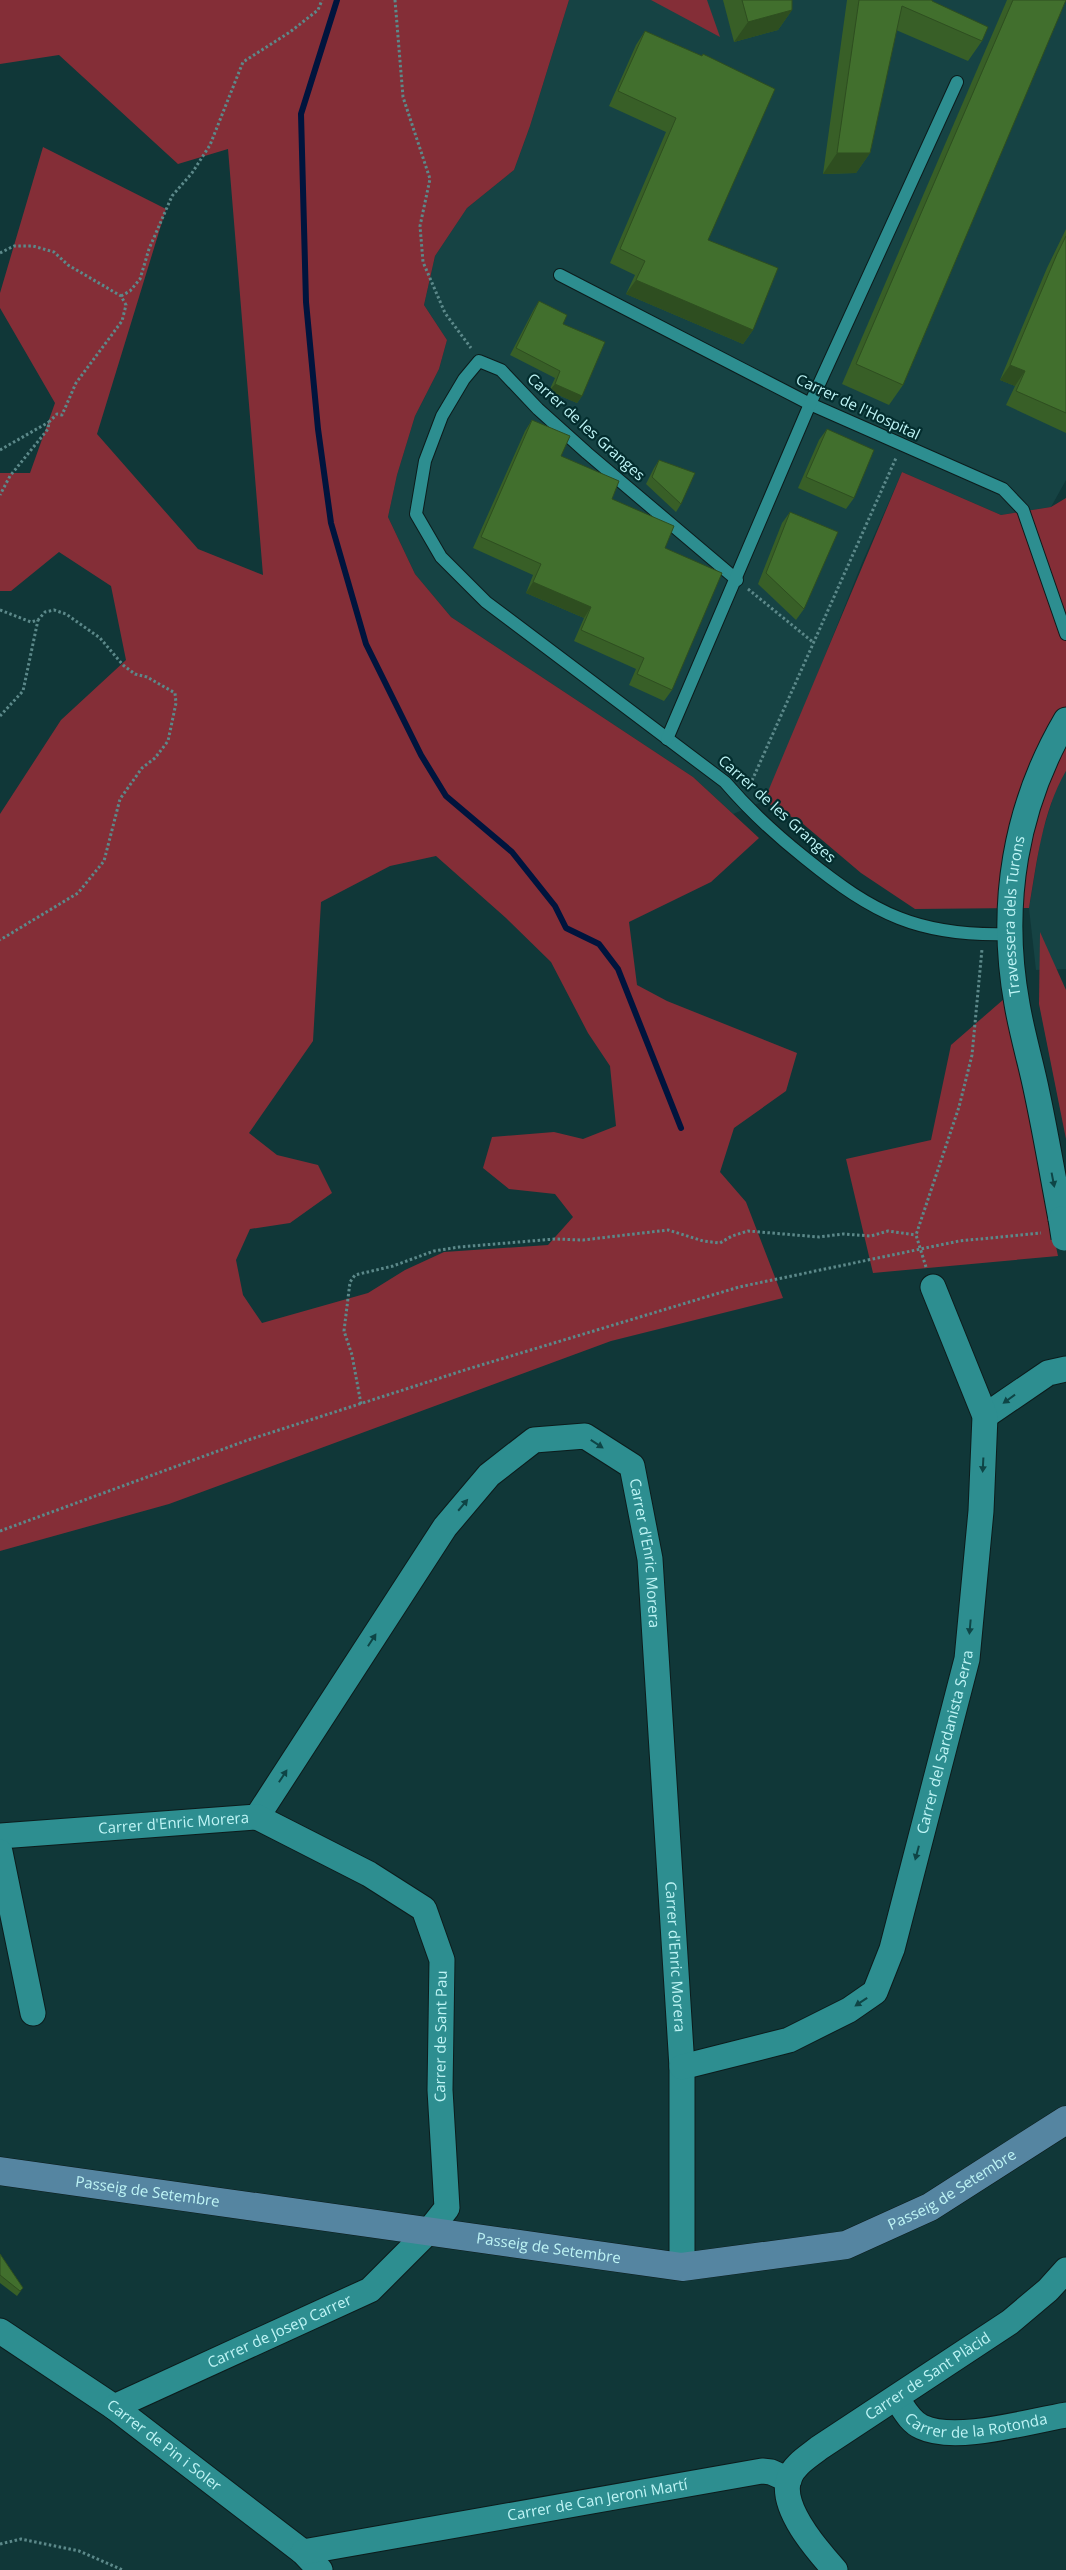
<svg xmlns="http://www.w3.org/2000/svg" width="1066" height="2570" font-family="'Open Sans',sans-serif">
  <style>
    .built { fill: #164344 }
    .green { fill: #842e37; fill-rule: evenodd }
    .lines { fill: none; stroke-linecap: round; stroke-linejoin: round }
    .stream { stroke: #00143d; stroke-width: 6 }
    .lane-casing { stroke: #0c1c1c; stroke-width: 14 }
    .street-casing { stroke: #0c1c1c; stroke-width: 27 }
    .secondary-casing { stroke: #0c1c1c; stroke-width: 29 }
    .path { stroke: #5c898a; stroke-width: 3; stroke-dasharray: 2.5 2.5; stroke-linecap: butt }
    .lane { stroke: #2d8e90; stroke-width: 12 }
    .street { stroke: #2d8e90; stroke-width: 25 }
    .secondary { stroke: #5585a1; stroke-width: 28 }
    .street-bridge-casing { stroke: #0c1c1c; stroke-width: 27; stroke-linecap: butt }
    .street-bridge { stroke: #2d8e90; stroke-width: 25 }
    .wall { fill: #385f27 }
    .shaded-wall { fill: #2e4e20 }
    .building { fill: #416f2d; stroke: #2e4e20 }
    .oneway { fill: #0e4546 }
    .labels { text-anchor: middle; stroke-width: 4.5; stroke-linejoin: round; paint-order: stroke }
    .street-label { font-size: 15px; fill: #bef4f5; stroke: #032d2e }
  </style>
  <rect width="100%" height="100%" fill="#103738"/>
  <g class="built">
    <polygon points="569,0 1066,0 1066,480 1051,507 1001,515 902,472 862,563 791,741 764,801 733,814 693,777 451,617 415,574 388,517 397,475 415,416 439,369 447,340 424,305 435,256 467,208 514,170 530,126"/>
    <polygon points="1066,771 1066,969 1036,970 1029,908 1041,837 1056,788"/>
  </g>
  <g class="green">
    <path d="M0,0H569L530,126L514,170L467,208L435,256L424,305L447,340L439,369L415,416L397,475L388,517L415,574L451,617L693,777L759,838L711,882L629,922L637,985L667,1001L797,1053L786,1091L734,1128L720,1172L746,1202L783,1298L611,1341L169,1504L0,1551V814L61,720L126,660L111,586L59,552L11,591H0V473H30L55,403L0,308V293L43,147L166,209L97,434L198,549L263,575L228,149L178,164L59,55L0,64ZM436,856L506,918L551,962L588,1033L610,1066L616,1126L583,1139L554,1132L492,1137L483,1168L509,1189L555,1194L573,1217L548,1245L444,1252L405,1270L368,1293L262,1323L243,1295L236,1260L250,1229L290,1223L332,1193L318,1165L277,1155L249,1133L313,1041L321,902L390,866Z"/>
    <polygon points="651,0 707,0 720,37"/>
    <path d="M902,472L1001,515L1051,507L1066,498V771C1042,812 1037,862 1029,908L915,909L861,873L802,823L764,801Z"/>
    <polygon points="1040,932 1066,990 1066,1139 1039,1004"/>
    <polygon points="1004,999 1058,1256 873,1273 846,1159 931,1140 951,1045"/>
  </g>
  <g class="lines">
    <polyline class="stream" points="337,0 301,114 306,302 318,429 331,523 366,644 421,755 446,796 512,852 555,906 566,928 599,944 618,969 681,1128"/>
    <g class="lane-casing">
      <g id="lane">
        <polyline points="560,275 810,404 1003,489 1023,510 1066,634"/>
        <path d="M737,580L587,453L538,409L501,370L479,361L464,379L442,416L425,461L416,514L441,557L486,602L725,782C749,810 776,835 805,858C874,914 919,937 1010,934"/>
        <polyline points="667,739 810,404 957,82"/>
      </g>
    </g>
    <g class="street-casing">
      <g id="street">
        <path id="s1" d="M1061,1219C1053,1177 1046,1135 1037,1093C1031,1063 1022,1034 1017,1004C999,905 1015,807 1066,720"/>
        <polyline points="985,1416 1048,1373 1066,1369"/>
        <path id="s2" d="M257,1817L445,1527L489,1475L534,1440L585,1436L632,1466L650,1559L682,2067V2267"/>
        <path id="s3" d="M0,1836L257,1817"/>
        <polyline points="0,1852 33,2013"/>
        <path id="s4" d="M682,2067L789,2040L849,2010L875,1992L892,1949L967,1659L981,1511L985,1416L933,1287"/>
        <path id="s5" d="M0,2331L114,2407L303,2552L320,2570"/>
        <path id="s6" d="M897,2399C904,2409 910,2422 922,2427C956,2443 1029,2421 1066,2415"/>
        <path id="s7" d="M114,2407L370,2290L428,2232L447,2208L440,2090L442,1960L424,1909L369,1874L257,1817"/>
        <path id="s8" d="M303,2552L762,2471L771,2472L789,2480"/>
        <path id="s9" d="M835,2570C817,2550 779,2507 789,2478C795,2464 808,2457 819,2448L1010,2322L1048,2290L1066,2270"/>
      </g>
    </g>
    <g class="secondary-casing">
      <g id="secondary">
        <path id="s10" d="M0,2171L682,2267L846,2245L930,2207L1066,2120"/>
      </g>
    </g>
    <g class="path">
      <polyline points="395,0 403,97 430,179 420,226 423,262 445,313 471,348"/>
      <polyline points="0,253 14,246 33,246 54,252 68,265 121,296 126,305 122,321 76,383 62,415 57,414 49,422 48,429 10,476 0,495"/>
      <polyline points="121,296 130,291 140,279 149,249 172,196 192,173 210,145 243,62 290,32 318,10 322,0"/>
      <polyline points="0,450 49,422"/>
      <polyline points="748,589 814,643"/>
      <polyline points="0,610 31,622 38,620 45,612 54,610 66,614 100,638 123,665 135,674 147,677 175,693 176,703 168,741 155,758 142,768 120,799 104,861 78,893 0,940"/>
      <polyline points="0,716 23,691 38,620"/>
      <polyline points="750,785 896,458"/>
      <polyline points="926,1267 916,1235 959,1107 972,1055 982,949"/>
      <polyline points="361,1404 352,1355 344,1331 350,1282 355,1275 393,1266 434,1251 459,1247 555,1239 583,1240 668,1230 703,1241 720,1243 732,1236 748,1231 819,1237 843,1234 871,1236 888,1231 916,1235"/>
      <polyline points="0,1531 248,1440 468,1369 739,1287 959,1241 1041,1233"/>
      <polyline points="0,2544 21,2539 79,2551 123,2570"/>
    </g>
    <use href="#lane" class="lane"/>
    <use href="#street" class="street"/>
    <use href="#secondary" class="secondary"/>
    <g class="street-bridge-casing">
      <polyline id="street-bridge" points="1061,1219 1064,1238"/>
    </g>
    <use href="#street-bridge" class="street-bridge"/>
  </g>
  <g class="wall">
    <polygon points="723,0 792,0 792,10 778,30 734,42"/>
    <polygon points="847,0 932,0 932,1 982,41 968,61 896,30 870,153 856,173 823,174"/>
    <polygon points="1007,0 1066,0 903,385 889,405 842,384"/>
    <polygon points="645,31 702,56 703,54 708,240 753,330 743,344 626,294 635,275 610,263 666,132 609,106 636,45"/>
    <polygon points="1066,229 1066,433 1006,405 1015,386 1000,380 1047,268"/>
    <polygon points="539,301 563,324 582,396 577,403 549,391 555,378 510,355 534,309"/>
    <polygon points="532,420 561,456 612,499 665,548 672,690 664,701 629,685 636,669 574,641 584,618 526,593 533,575 473,548 525,431"/>
    <polygon points="827,429 854,498 846,509 798,488 819,440"/>
    <polygon points="659,460 681,504 676,512 646,484 654,468"/>
    <polygon points="790,512 804,609 796,620 758,584 782,523"/>
    <polygon points="0,2254 23,2288 17,2296 0,2283"/>
  </g>
  <g class="shaded-wall">
    <polygon points="792,10 778,30 734,42 748,22"/>
    <polygon points="837,153 870,153 856,173 823,174"/>
    <polygon points="636,280 753,330 743,344 626,294"/>
    <polygon points="1010,365 1025,371 1015,386 1000,380"/>
    <polygon points="555,384 582,396 577,403 549,391"/>
    <polygon points="533,582 591,607 584,618 526,593"/>
  </g>
  <g class="building">
    <polygon points="742,0 792,0 792,10 748,22"/>
    <polygon points="859,0 932,0 932,1 988,27 982,41 902,6 870,153 837,153"/>
    <polygon points="1013,0 1066,0 903,385 856,364"/>
    <polygon points="645,31 702,56 703,54 775,89 708,240 778,268 753,330 636,280 645,261 620,249 676,118 618,91"/>
    <polygon points="1066,236 1066,413 1016,391 1025,371 1010,365 1057,254"/>
    <polygon points="539,301 567,315 563,324 605,342 582,396 555,384 560,371 516,348"/>
    <polygon points="532,420 570,436 561,456 619,481 612,499 674,526 665,548 722,573 672,690 637,674 644,658 581,630 591,607 533,582 541,564 481,537"/>
    <polygon points="827,429 874,450 854,498 806,477"/>
    <polygon points="659,460 695,473 681,504 652,477"/>
    <polygon points="790,512 838,532 804,609 766,573"/>
    <polygon points="0,2254 23,2288 20,2291 0,2275"/>
  </g>
  <defs><path id="oneway-solid" d="M-6-.8H1V-3.2L6.5 0L1 3.2V.8H-6Z" transform="scale(1.25)"/></defs>
  <g class="oneway">
    <use href="#oneway-solid" transform="translate(1053 1180) rotate(79)"/>
    <use href="#oneway-solid" transform="translate(1009 1399) rotate(144)"/>
    <use href="#oneway-solid" transform="translate(597 1444) rotate(33)"/>
    <use href="#oneway-solid" transform="translate(983 1465) rotate(93)"/>
    <use href="#oneway-solid" transform="translate(463 1505) rotate(-50)"/>
    <use href="#oneway-solid" transform="translate(970 1627) rotate(95)"/>
    <use href="#oneway-solid" transform="translate(372 1640) rotate(-57)"/>
    <use href="#oneway-solid" transform="translate(283 1776) rotate(-57)"/>
    <use href="#oneway-solid" transform="translate(917 1853) rotate(105)"/>
    <use href="#oneway-solid" transform="translate(861 2002) rotate(146)"/>
  </g>
  <g class="labels">
    <g class="street-label">
      <text transform="translate(858 407) rotate(25)" y="5">Carrer de l'Hospital</text>
      <text transform="translate(586 427) rotate(42)" y="5">Carrer de les Granges</text>
      <text transform="translate(777 809) rotate(42)" y="5">Carrer de les Granges</text>
      <text dy="5" stroke="none"><textPath href="#s1" startOffset="308">Travessera dels Turons</textPath></text>
      <text dy="5" stroke="none"><textPath href="#s2" startOffset="666">Carrer d'Enric Morera</textPath></text>
      <text dy="5" stroke="none"><textPath href="#s4" startOffset="469">Carrer del Sardanista Serra</textPath></text>
      <text dy="5" stroke="none"><textPath href="#s3" startOffset="174">Carrer d'Enric Morera</textPath></text>
      <text dy="5" stroke="none"><textPath href="#s2" startOffset="1071">Carrer d'Enric Morera</textPath></text>
      <text dy="5" stroke="none"><textPath href="#s7" startOffset="566">Carrer de Sant Pau</textPath></text>
      <text dy="5" stroke="none"><textPath href="#s10" startOffset="974">Passeig de Setembre</textPath></text>
      <text dy="5" stroke="none"><textPath href="#s10" startOffset="149">Passeig de Setembre</textPath></text>
      <text dy="5" stroke="none"><textPath href="#s10" startOffset="554">Passeig de Setembre</textPath></text>
      <text dy="5" stroke="none"><textPath href="#s7" startOffset="182">Carrer de Josep Carrer</textPath></text>
      <text dy="5" stroke="none"><textPath href="#s9" startOffset="280">Carrer de Sant Plàcid</textPath></text>
      <text dy="5" stroke="none"><textPath href="#s6" startOffset="92">Carrer de la Rotonda</textPath></text>
      <text dy="5" stroke="none"><textPath href="#s5" startOffset="200">Carrer de Pin i Soler</textPath></text>
      <text dy="5" stroke="none"><textPath href="#s8" startOffset="299">Carrer de Can Jeroni Martí</textPath></text>
    </g>
  </g>
</svg>
